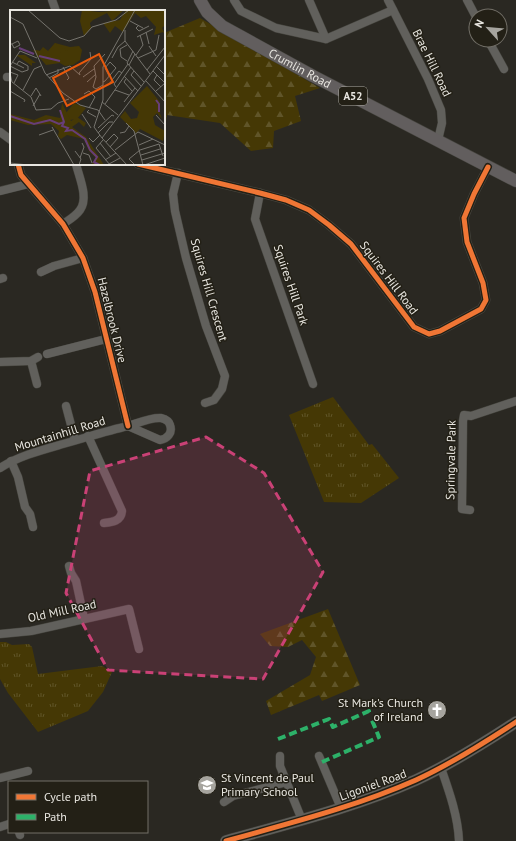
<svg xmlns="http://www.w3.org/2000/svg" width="516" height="841" font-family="'PT Sans',sans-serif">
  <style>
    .grass { fill: url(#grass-tufts) }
    .forest { fill: url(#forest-firs) }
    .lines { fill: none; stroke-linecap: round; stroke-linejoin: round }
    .street-casing { stroke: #45443e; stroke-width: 9 }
    .secondary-casing { stroke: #45443e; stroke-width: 12 }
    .primary-casing { stroke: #45443e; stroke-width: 13 }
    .street { stroke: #61605c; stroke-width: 8 }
    .secondary { stroke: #61605c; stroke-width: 11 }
    .primary { stroke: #625e5e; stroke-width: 12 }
    .quiet { stroke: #2db169; stroke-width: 4; stroke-dasharray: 8 4; stroke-linecap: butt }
    .cycleway-casing { stroke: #232016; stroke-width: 8 }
    .cycleway { stroke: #f07635; stroke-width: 5 }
    .marked { fill: #ca4176; fill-opacity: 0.2; stroke: #ca4176; stroke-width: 3; stroke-dasharray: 8 5; stroke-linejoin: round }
    .labels { text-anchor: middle; stroke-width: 3; stroke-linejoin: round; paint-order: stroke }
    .shield { fill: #232016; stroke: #adaba3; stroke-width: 1 }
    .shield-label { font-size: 11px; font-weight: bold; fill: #e8e6e0 }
    .street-label { font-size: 12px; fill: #e8e6e0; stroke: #232016 }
    .poi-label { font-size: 12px; fill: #e8e6e0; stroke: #232016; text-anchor: end }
    .inset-river { fill: none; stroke: #673e78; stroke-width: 2 }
    .inset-road { fill: none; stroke: #76746e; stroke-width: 1 }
    .view { fill: #e8590c; fill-opacity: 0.15; stroke: #e8590c; stroke-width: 2 }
    .inset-edge { fill: none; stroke: #e8e6e0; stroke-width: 2 }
  </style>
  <defs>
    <pattern id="grass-tufts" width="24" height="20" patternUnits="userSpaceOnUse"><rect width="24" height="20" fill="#453805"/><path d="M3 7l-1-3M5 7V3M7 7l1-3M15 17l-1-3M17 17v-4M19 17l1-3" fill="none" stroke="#605529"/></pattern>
    <pattern id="forest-firs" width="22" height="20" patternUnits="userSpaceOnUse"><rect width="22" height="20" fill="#453805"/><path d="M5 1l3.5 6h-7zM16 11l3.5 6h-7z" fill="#605529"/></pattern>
  </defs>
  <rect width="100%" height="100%" fill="#2a2822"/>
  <g class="grass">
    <polygon points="333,397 369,445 372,444 399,478 361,503 324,502 289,415"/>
    <polygon points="0,642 6,642 12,645 29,644 32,647 38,674 102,666 112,672 103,692 88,711 38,732 8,693 0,679"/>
  </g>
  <g class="forest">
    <polygon points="200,18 320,88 295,96 301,121 274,131 273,148 251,151 220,123 167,115 165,128 164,128 164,33"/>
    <polygon points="328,609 360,685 322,701 319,695 271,715 266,701 310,675 316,657 302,640 288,647 270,646 260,634"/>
  </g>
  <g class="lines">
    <g class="street-casing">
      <g id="street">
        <polyline points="52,0 56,11"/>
        <polyline points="234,0 241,11 276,28 326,39 393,10"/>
        <polyline points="309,0 326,39"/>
        <polyline points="388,0 428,79 441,110 442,123 438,140"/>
        <polyline points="467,0 476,17"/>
        <polyline points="488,40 504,69"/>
        <polyline points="7,77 11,77"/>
        <polyline points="0,132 11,140"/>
        <polyline points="18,164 21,175 63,224 83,258 95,292 128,426"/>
        <polyline points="138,164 260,193 286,200 309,210 329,225 351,244 414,327 429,334 440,331 481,309 486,300 483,283 467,242 464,218 474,194 488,167"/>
        <polyline points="178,173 173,194 175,211 186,258 206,326 225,376 222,389 214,400 205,403"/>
        <polyline points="0,191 28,184"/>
        <polyline points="260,193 255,219 313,384"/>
        <path d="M63,224C69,220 76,216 80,210C89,198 79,177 76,164"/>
        <polyline points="41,272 54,266 83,258"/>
        <polyline points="0,279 3,278"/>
        <polyline points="47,354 106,339"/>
        <polyline points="31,361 37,384"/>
        <polyline points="0,362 31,361 38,357"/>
        <polyline points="66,406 75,440"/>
        <path d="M88,436L122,511C121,521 113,522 104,523"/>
        <polyline points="11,461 18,477 25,507 30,514 33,527"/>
        <path d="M0,468C19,456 42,450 63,444C85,438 106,431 128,426C138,423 151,417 161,418C165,419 169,421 170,425C173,433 167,439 160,440L128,426"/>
        <polyline points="470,510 462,509 463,421 464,415 471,416 516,401"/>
        <polyline points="69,566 71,573 76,581 84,618"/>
        <polyline points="0,634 31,631 129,609 139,649"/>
        <polyline points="280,756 280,766 302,820"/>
        <polyline points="319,756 341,808"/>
        <path d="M441,768C449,791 458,816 459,841"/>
        <polyline points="0,778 28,771"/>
        <polyline points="224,802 233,796 287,782"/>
        <polyline points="0,827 9,824"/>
        <polyline points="19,832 20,835"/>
      </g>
    </g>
    <g class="secondary-casing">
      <path id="secondary" d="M226,841C290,823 355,807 416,780C451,764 484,743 516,722"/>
    </g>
    <g class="primary-casing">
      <g id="primary">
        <path id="s1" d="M200,0L207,12L222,26L313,76L516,181"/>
      </g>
    </g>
    <use href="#street" class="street"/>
    <use href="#secondary" class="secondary"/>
    <use href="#primary" class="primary"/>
    <g class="quiet">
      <polyline points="278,739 329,719 333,727 369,711 369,713"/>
      <polyline points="322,762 379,737 371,718"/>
    </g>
    <g class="cycleway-casing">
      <g id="cycleway">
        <polyline points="18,164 21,175 63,224 83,258 95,292 128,426"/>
        <polyline points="138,164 260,193 286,200 309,210 329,225 351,244 414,327 429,334 440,331 481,309 486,300 483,283 467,242 464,218 474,194 488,167"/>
        <path d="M226,841C290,823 355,807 416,780C451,764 484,743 516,722"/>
      </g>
    </g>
    <use href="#cycleway" class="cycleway"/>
  </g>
  <path class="marked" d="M206,437L264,473L323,572L263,679L108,670L66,593L90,471Z"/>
  <defs>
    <g id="church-disc" transform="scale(1)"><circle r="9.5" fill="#a6a49e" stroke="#232016"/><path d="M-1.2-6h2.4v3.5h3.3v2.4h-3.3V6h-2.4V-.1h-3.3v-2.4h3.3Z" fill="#fff"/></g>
    <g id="school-disc" transform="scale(1)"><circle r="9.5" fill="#a6a49e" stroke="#232016"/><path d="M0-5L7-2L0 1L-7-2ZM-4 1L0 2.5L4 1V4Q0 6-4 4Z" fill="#fff"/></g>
  </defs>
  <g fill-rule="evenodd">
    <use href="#church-disc" x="437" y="710"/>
    <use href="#school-disc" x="207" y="785"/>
  </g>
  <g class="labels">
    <rect class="shield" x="339" y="87" width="28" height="18" rx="3"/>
    <g class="shield-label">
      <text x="353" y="100">A52</text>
    </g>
    <g class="street-label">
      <text transform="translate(432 63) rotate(64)" y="4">Brae Hill Road</text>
      <text dy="4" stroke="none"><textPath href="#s1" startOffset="123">Crumlin Road</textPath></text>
      <text transform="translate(389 278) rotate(53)" y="4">Squires Hill Road</text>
      <text transform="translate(291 285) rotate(71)" y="4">Squires Hill Park</text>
      <text transform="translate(209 290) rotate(74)" y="4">Squires Hill Crescent</text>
      <text transform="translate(112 320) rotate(76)" y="4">Hazelbrook Drive</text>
      <text transform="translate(60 434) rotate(-17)" y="4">Mountainhill Road</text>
      <text transform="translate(451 460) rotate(-89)" y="4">Springvale Park</text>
      <text transform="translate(62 611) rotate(-12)" y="4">Old Mill Road</text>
      <text transform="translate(373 785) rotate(-20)" y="4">Ligoniel Road</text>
    </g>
    <g class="poi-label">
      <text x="423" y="707">St Mark's Church<tspan x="423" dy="14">of Ireland</tspan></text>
      <text x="221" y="782" text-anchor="start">St Vincent de Paul<tspan x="221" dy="14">Primary School</tspan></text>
    </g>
  </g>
  <g transform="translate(10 10)">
    <rect width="155" height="155" fill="#2a2822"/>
    <path d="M116,0H155V15L152,18L155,24L153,22L144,25L146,17L136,6L131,8L125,3L113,22L105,16L100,23L93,13L110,10ZM45,33L60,37L69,36L72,40L70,50L63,55L55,56L50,53L36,55L23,40L30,41L33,37L38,41ZM137,76L150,92L148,98L152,109L147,103L143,107L145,115L155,121L153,131L130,119L126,123L110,107L115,101L121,109L127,108L129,102L120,93ZM64,93L76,98L67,109L60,110L56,103Z" fill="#453805"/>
    <path d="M72,0L89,2L114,0L102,11L97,3L83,10L80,13L81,18L74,26L70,11ZM45,33L59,42H51L47,47H27L24,40L30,41L33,38L38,42ZM6,45H15L26,53H22V56ZM52,93L61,111L67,107L76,113L74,117L69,112L62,117L76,127L94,155H81L86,148L79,141L74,129L57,125L51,129L48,126L49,121L41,114L18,115L0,110V104L24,110L36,105L50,108Z" fill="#453805"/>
    <path class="inset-river" d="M9,38L24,44M29,46L50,51M146,90L149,94V102M50,100L54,112L52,116L58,118L56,121L62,120L75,129L80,140L87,147L84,152L88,154L83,155M0,106L24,114L40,110L49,114L54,112"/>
    <path class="inset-road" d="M18,0L50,28L59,31L74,26L82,17L106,10L119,0M0,7L13,14L35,63L53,83L70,95L88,100L95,110M120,11L133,18M129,15L126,18L129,21L139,16M115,20V31L140,64M136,22L139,34M127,27L143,19M1,34H2L8,31L10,35L4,38L2,34M139,36L146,46M123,41L117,53L134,72M126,45L133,35L130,25M102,48L108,37L115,31M128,48L146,40L149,25M117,51L111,47L110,39L117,35M2,52L14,58M119,55L125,44M0,56L12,62L18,60V56L9,51L7,54M0,56L10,41L27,48M146,56L155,65M53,57L59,68L57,70M137,60L155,37M124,61L121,65L131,76M143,61L155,73M0,62L8,65L4,73M0,63L2,72L21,87L26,100L41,99L48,93L59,89M69,63L81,49L80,42M36,65L60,56L70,65L69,63M147,65L144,70L151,77M114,66L128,81M73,67L84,59M39,68L48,63V59M116,69L114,72L122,81M136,71L155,92M77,72L86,64M93,72L95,71L106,58L100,52L95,58L99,66M99,74L109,61L112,63M93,75L86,79L83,77L86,67L84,56L95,44M106,77L104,74L118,54M13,80L24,59L31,56M105,80L119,85M0,81L15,90L14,92M146,81L155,73M74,84L79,81L85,87L79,98M21,86L26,78L31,86M92,92L108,105M114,92L125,78M95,94L121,57M23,96L30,84M79,100L77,102L86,107M72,104L81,118M146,105L155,115M116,113L124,121L133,155M42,117L64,155M88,118L102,105L104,106M88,123L99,112H103M110,123L115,122L119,116M29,125L43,120M79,128L83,132L90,125M92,128L84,117L93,90V57L125,0M93,130L86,138L100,155M96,132L104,124L108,128L100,137M90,133L101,147M149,134L153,146M129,135L143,129M105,140L128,122L155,135M130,140L149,134M65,141L71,149L69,155M73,143L79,145L82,153M131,145L150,139M70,148L74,137L72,133M95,150L106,143M132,150L155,143M0,153L18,155M99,154L110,148M124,154L119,149L130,140M117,155L92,128L155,45M134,155L155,148"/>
    <path class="view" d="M89,44L103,72L57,96L43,68Z"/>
    <rect width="155" height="155" class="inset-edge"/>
  </g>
  <rect x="8" y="781" width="140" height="52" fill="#232016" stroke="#726f67"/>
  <rect x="16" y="794" width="20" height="6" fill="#f07635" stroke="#726f67"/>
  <text x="44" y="801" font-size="12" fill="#e8e6e0">Cycle path</text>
  <rect x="16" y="814" width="20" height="6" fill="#2db169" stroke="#726f67"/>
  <text x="44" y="821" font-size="12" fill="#e8e6e0">Path</text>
  <g transform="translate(488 28) rotate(297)"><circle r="19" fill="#232016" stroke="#726f67"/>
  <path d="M0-3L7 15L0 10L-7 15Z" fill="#a6a49e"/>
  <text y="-6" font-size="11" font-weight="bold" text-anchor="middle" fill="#e8e6e0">N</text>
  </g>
</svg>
